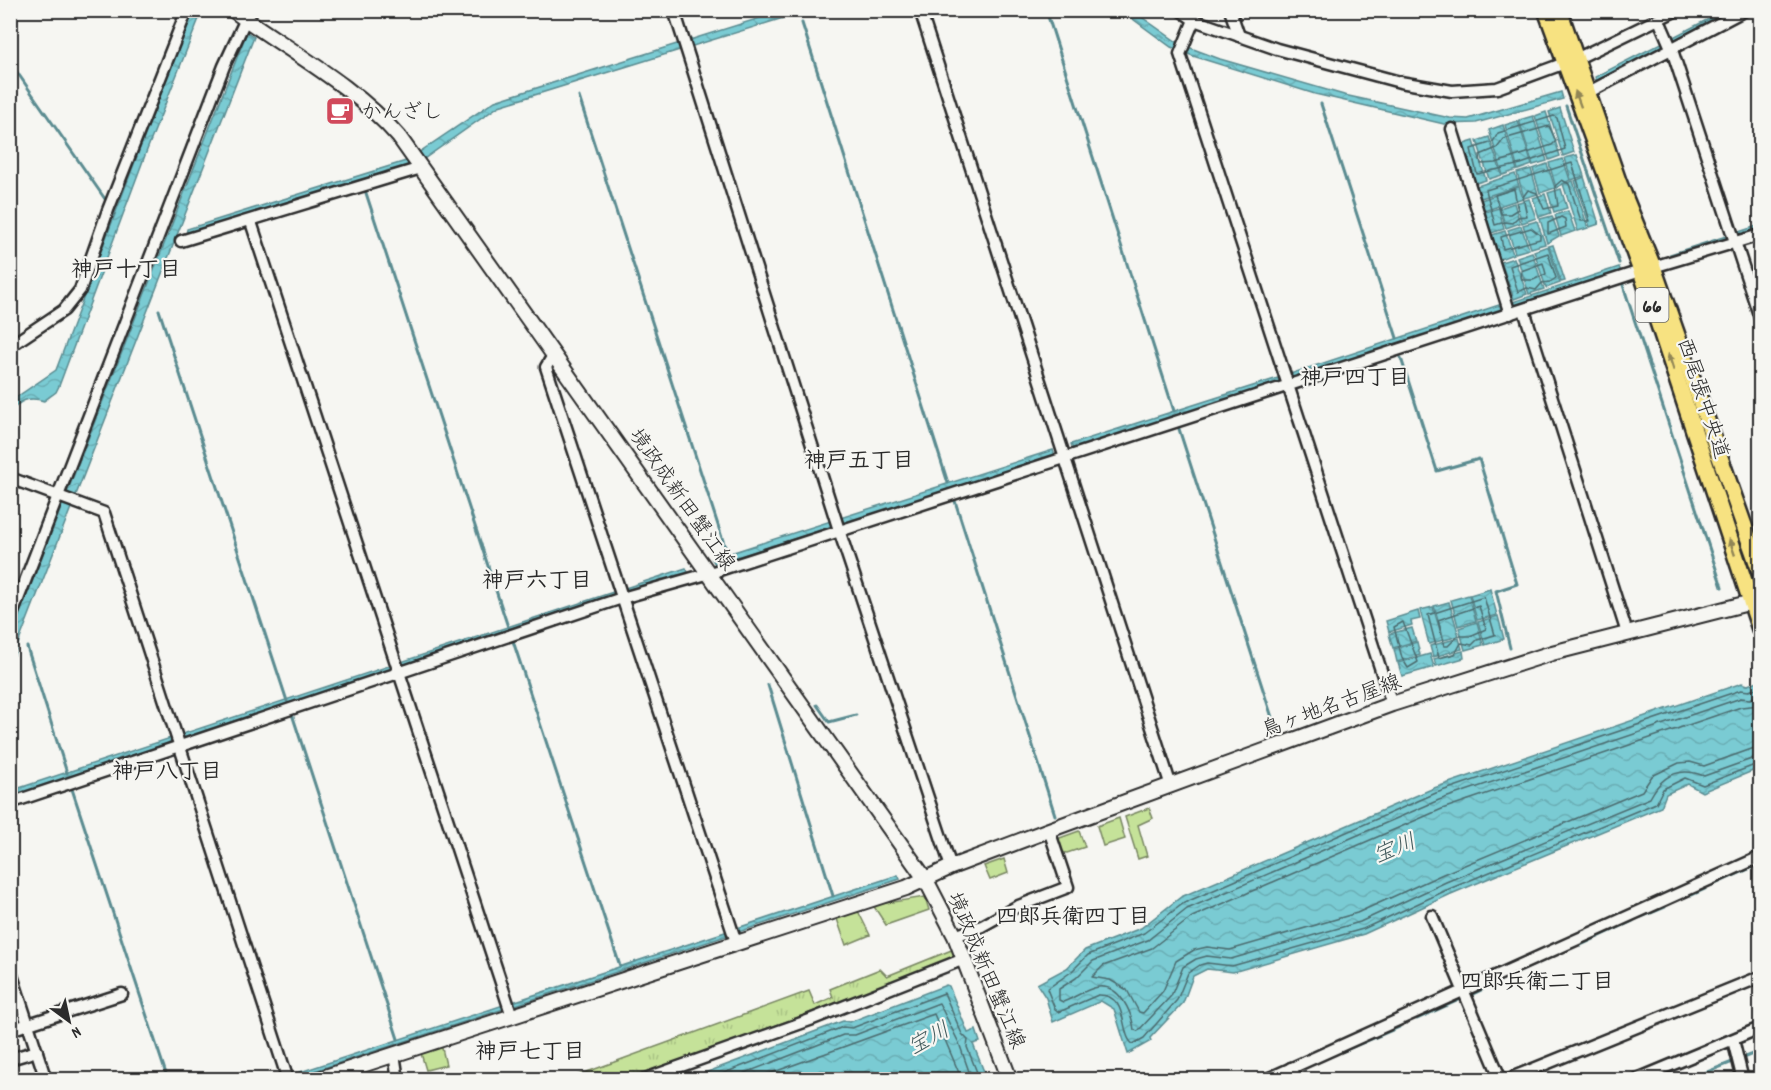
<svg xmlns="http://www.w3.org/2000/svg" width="1771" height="1090" font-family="Dekko,'Klee One',sans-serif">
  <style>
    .grass { fill: url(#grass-tufts); stroke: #788662; stroke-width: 1.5 }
    .garden { fill: #c5e299; stroke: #788662; stroke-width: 1.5 }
    .water { fill: url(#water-waves); stroke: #5a8b90; stroke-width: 1.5 }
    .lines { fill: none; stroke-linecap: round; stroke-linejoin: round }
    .shore { stroke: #4b6b6e; stroke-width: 1.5 }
    .stream { stroke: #5a8b90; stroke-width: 3 }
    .street-casing { stroke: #2b2b2b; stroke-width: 15 }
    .secondary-casing { stroke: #2b2b2b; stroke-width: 18 }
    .primary-casing { stroke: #2b2b2b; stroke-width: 20 }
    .street { stroke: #f6f6f2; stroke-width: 10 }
    .secondary { stroke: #f6f6f2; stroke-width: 14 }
    .primary { stroke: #f7e281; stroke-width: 15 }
    .oneway { fill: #918656 }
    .labels { text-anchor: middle; stroke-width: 4.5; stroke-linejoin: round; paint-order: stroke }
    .shield { fill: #f6f6f2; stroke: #686867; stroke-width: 1.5 }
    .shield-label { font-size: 20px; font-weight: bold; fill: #2b2b2b }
    .poi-label { font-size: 21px; fill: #2b2b2b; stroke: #f6f6f2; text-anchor: start }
    .street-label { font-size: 21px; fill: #2b2b2b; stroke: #f6f6f2 }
    .neighbourhood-label { font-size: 22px; font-weight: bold; fill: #2b2b2b; stroke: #f6f6f2 }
    .water-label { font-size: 22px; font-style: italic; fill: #435b5d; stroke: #f6f6f2 }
  </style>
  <defs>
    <pattern id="grass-tufts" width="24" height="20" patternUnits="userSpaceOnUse" patternTransform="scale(1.5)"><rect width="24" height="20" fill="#c5e299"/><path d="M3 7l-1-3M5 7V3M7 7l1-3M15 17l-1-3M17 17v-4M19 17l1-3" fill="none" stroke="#a9c284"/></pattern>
    <pattern id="water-waves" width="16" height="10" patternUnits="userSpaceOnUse" patternTransform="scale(1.5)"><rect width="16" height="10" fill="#7acbd3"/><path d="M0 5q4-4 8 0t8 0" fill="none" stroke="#6aaeb5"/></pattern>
  </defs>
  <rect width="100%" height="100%" fill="#f6f6f2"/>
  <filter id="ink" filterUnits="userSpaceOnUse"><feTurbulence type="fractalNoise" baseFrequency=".0167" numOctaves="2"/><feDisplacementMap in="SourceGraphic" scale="12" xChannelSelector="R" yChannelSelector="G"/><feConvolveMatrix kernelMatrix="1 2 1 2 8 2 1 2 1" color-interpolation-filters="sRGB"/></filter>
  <g filter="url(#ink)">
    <polygon class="grass" points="954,949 957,955 946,962 632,1079 565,1080 809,991 815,1005 833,997 830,989 880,969 887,976"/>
    <g class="garden">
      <polygon points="1149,808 1153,818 1138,825 1147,856 1138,859 1125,817"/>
      <polygon points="1119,818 1125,839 1103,846 1097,826"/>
      <polygon points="1079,831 1085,847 1067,853 1061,852 1057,839"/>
      <polygon points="1004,859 1008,873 990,880 984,866"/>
      <polygon points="925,897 929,910 886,925 873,905"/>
      <polygon points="857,909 870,935 846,945 836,916"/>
      <polygon points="441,1044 446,1065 426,1070 420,1050"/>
    </g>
    <g class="water">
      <path d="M192,11H202L147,150L59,386L56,392L44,401C30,396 18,400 11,413V401L56,370Z"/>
      <polygon points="782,11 806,11 499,106 411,168 186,237 187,229 406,161 495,101"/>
      <polygon points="1122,11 1133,11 1180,44 1220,59 1344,95 1450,118 1468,119 1561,92 1563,99 1476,123 1444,124 1315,94 1193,56 1171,47"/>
      <polygon points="1724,11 1739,11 1597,82 1595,77"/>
      <polygon points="247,32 254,37 11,662 11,636"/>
      <polygon points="1560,108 1574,152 1563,156 1549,112"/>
      <polygon points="1546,112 1560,156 1549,160 1535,116"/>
      <polygon points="1533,116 1547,161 1533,165 1519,120"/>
      <polygon points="1518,121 1532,165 1518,170 1505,125"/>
      <polygon points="1503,125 1517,170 1503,175 1489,130"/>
      <polygon points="1489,137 1502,175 1489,179 1477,141"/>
      <polygon points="1474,141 1486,180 1473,184 1461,145"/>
      <polygon points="1577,155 1584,176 1571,180 1565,158"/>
      <polygon points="1563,159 1570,180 1556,188 1549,163"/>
      <polygon points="1547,164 1555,188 1540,193 1533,169"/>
      <polygon points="1531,169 1538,194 1524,198 1517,173"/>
      <polygon points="1515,174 1519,186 1481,198 1477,186"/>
      <polygon points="1584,177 1599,224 1590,227 1575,181"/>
      <polygon points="1573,181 1588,228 1578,231 1563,184"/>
      <polygon points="1519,187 1523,198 1484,211 1481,200"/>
      <polygon points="1561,189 1567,208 1554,212 1548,193"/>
      <polygon points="1545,194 1551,213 1539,217 1533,198"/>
      <polygon points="1529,199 1536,218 1522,223 1516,203"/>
      <polygon points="1514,203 1520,223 1506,228 1500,208"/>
      <polygon points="1499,208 1504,229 1491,233 1485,212"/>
      <polygon points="1568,211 1575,231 1561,236 1555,215"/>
      <polygon points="1552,216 1559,236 1547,243 1540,219"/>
      <polygon points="1537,221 1545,244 1531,248 1523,225"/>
      <polygon points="1760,225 1760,230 1673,257 1670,254"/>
      <polygon points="1521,226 1529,249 1515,253 1508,230"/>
      <polygon points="1505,231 1513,254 1500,259 1492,235"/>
      <polygon points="1553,245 1565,281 1561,282 1549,246"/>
      <polygon points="1548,246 1560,283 1546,288 1534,251"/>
      <polygon points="1532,252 1544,289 1529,294 1517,257"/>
      <polygon points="1514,258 1527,294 1514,299 1501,262"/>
      <polygon points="1619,267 1621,272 1515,306 1513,302"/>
      <polygon points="1502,304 1503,310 1295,378 1290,374"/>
      <polygon points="1278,378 1280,383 1073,450 1071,444"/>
      <polygon points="1053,450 1055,456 715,564 712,559"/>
      <polygon points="686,568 689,574 11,797 10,791"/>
      <polygon points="1490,589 1497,615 1477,620 1470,595"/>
      <polygon points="1469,595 1476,621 1458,626 1451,600"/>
      <polygon points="1449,602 1459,636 1444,640 1434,606"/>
      <polygon points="1433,607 1443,640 1429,644 1420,610"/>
      <polygon points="1418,611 1420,619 1411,621 1412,625 1389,632 1386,621"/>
      <polygon points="1498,616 1504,639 1485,645 1478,622"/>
      <polygon points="1477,622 1483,645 1465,650 1459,628"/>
      <polygon points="1412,628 1416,641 1393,648 1389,634"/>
      <polygon points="1459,638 1462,649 1433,657 1430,646"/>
      <polygon points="1417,642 1420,655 1397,662 1394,649"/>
      <polygon points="1463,651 1464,658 1436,666 1434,659"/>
      <polygon points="1430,654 1434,667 1402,676 1398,663"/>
      <polygon points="1760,680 1760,768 1702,792 1688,784 1666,794 1661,807 1451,894 1364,934 1233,972 1207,969 1193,976 1183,1003 1150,1038 1151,1041 1128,1054 1114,1009 1101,1001 1053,1022 1046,998 1037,984 1067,968 1085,950 1141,928 1181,897 1434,788 1742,683 1748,685"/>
      <polygon points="898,875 900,879 290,1079 276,1080"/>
      <polygon points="946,985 949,986 968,1033 976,1030 980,1042 973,1044 987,1079 689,1079 843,1021 850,1022"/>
      <polygon points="1760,1050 1760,1052 1692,1079 1685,1080"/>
    </g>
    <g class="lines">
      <g class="shore">
        <polygon points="1554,116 1557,118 1565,149 1521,164 1477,174 1471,149 1493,142 1498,133"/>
        <polygon points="1549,126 1556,141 1552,145 1496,163 1481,164 1480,155 1497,148 1504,139"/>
        <polygon points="1572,163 1590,221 1581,221 1569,184 1562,180 1555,186 1558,206 1544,209 1537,193 1528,190 1523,197 1527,216 1518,217 1512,223 1505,222 1495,225 1486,190"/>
        <polygon points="1514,189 1518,209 1510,214 1501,214 1495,195"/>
        <polygon points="1561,217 1565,219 1566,227 1548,234 1548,223"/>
        <polygon points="1531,228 1540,235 1540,239 1503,249 1501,237"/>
        <polygon points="1548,253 1556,278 1550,282 1542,283 1536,290 1527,288 1518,292 1510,266"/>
        <polygon points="1543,263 1546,274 1533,280 1522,280 1521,271"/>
        <polygon points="1484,597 1495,635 1477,640 1472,645 1461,643 1455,654 1439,658 1428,615"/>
        <polygon points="1479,606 1486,629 1470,636 1458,636 1448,646 1444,646 1438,620"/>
        <polygon points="1403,622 1418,662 1408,668 1402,658 1394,627"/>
        <path d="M1760,687L1749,691L1741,690L1436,793L1395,811L1184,903L1144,933L1088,955L1071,972L1047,989L1055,1009L1059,1012L1098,995C1130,994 1119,1035 1133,1044L1144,1038L1177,1000L1188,973L1200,965L1207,963L1232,966L1363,929L1449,889L1656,803L1663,789L1685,778L1703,785L1760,763"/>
        <path d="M1760,695L1750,699L1741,698L1439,800L1187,909L1148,940L1093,961L1076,978L1059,989V1000L1063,1002C1074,998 1086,989 1098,987C1120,984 1132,1013 1134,1030L1138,1031L1171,996L1183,967L1196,959L1207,956L1231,959L1360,922L1446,882L1650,798C1662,775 1679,766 1704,776L1760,756"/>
        <polyline points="1760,705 1741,707 1442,809 1192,917 1152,948 1103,966 1092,977 1110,980 1127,990 1139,1012 1143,1013 1163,991 1176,961 1194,950 1207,947 1230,950 1357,913 1443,874 1642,791 1652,776 1679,763 1690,762 1704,766 1760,746"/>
        <polyline points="706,1080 843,1027 852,1028 944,993 962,1034 968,1040 967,1047 980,1080"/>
        <polyline points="727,1080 843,1035 855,1035 939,1003 959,1043 972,1080"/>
        <polyline points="752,1080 934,1014 962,1080"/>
      </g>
      <g class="stream">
        <polyline points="1046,10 1174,411"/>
        <polyline points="1190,10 1197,14 1209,10"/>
        <polyline points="802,23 948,483"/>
        <polyline points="10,62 105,199"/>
        <polyline points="579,97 727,553"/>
        <polyline points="1321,104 1397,338"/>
        <polyline points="1566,106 1619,263"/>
        <polyline points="365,190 508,627"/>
        <polyline points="1623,285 1722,587"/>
        <polyline points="159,310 287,701"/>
        <polyline points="1401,358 1437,471 1479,459 1517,584 1496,591 1510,648"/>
        <polyline points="1179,429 1277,733"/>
        <polyline points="955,501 1055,815"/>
        <polyline points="513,641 620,966"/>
        <polyline points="27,647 67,773"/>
        <polyline points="768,685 833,896"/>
        <polyline points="817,705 829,722 856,715"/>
        <polyline points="292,714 398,1039"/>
        <polyline points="72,789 168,1080"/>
        <polyline points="1713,885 1760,864"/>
        <polyline points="1692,895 1705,889"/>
        <polyline points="1641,917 1665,907"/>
        <polyline points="1581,945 1633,921"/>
        <polyline points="1512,975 1543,961"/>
        <polyline points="1473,994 1500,981"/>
        <polyline points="1417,1019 1459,1000"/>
        <polyline points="1343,1051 1399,1027"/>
      </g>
      <g class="street-casing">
        <g id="street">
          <polyline points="674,10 838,527 951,867"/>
          <polyline points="920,10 1171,786"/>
          <polyline points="1180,10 1194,20 1277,49 1400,82 1452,91 1497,88 1565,63"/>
          <polyline points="1230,10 1239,36"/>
          <polyline points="1194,20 1180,54 1392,704"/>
          <polyline points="1659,20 1672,50 1760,318"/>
          <polyline points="1576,59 1677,10"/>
          <polyline points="1589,92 1745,10"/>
          <polyline points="1452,129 1510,314"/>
          <polyline points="251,222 512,1016"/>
          <polyline points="181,241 421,168"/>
          <polyline points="1524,310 1627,633"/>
          <polyline points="10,346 64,310 80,290 108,210 187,10"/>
          <polyline points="554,354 546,367 736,942"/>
          <polyline points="10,478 104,513 288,1080"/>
          <polyline points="10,620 224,66 250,10"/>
          <polyline points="10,803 622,598 710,573 1653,267 1760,235"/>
          <polyline points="1432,916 1501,1080"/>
          <polyline points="955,936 982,926 1016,907 1068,887 1049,830"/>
          <polyline points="10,969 46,1080"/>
          <polyline points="10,1030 122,994"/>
          <polyline points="1733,1040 1743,1080"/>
          <polyline points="394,1054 398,1080"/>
          <polyline points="10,1059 37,1051"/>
          <polyline points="1291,1068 1297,1080"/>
          <polyline points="642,1080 810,1020 964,959"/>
          <polyline points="1265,1080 1760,857"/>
          <polyline points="1506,1080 1760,977"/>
          <polyline points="1635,1080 1760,1028"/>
        </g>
      </g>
      <g class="secondary-casing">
        <g id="secondary">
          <path d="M233,10C289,51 354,85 399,137L926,880L955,936L1010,1080"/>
          <polyline points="316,1080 906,888 951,867 1049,830 1392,704 1552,653 1760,600"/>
        </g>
      </g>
      <g class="primary-casing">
        <g id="primary">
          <polyline points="1546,10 1641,271 1760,629"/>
          <polyline points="1559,10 1618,181 1653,267 1760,571"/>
        </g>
      </g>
      <use href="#street" class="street"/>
      <use href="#secondary" class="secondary"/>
      <use href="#primary" class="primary"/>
    </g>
    <defs><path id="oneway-solid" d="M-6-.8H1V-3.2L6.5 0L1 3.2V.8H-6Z" transform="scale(1.5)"/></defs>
    <g class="oneway">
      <use href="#oneway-solid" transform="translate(1578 99) rotate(-110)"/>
      <use href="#oneway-solid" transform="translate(1671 362) rotate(-108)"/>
      <use href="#oneway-solid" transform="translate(1732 547) rotate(-109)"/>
    </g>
  </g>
  <defs>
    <g id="cafe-square" transform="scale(1.5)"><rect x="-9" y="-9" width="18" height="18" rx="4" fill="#d1495b" stroke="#f6f6f2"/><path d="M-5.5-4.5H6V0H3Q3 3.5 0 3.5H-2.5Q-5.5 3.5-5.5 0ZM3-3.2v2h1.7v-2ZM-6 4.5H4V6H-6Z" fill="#fff"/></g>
  </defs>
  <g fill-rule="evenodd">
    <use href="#cafe-square" x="340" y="111"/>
  </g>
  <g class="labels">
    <rect class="shield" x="1635.5" y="288" width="33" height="34" rx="4.5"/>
    <g class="shield-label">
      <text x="1652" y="312">66</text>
    </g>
    <g class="poi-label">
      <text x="361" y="118">かんざし</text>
    </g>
    <g class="street-label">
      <text transform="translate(1704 398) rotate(72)" y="7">西尾張中央道</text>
      <text transform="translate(683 499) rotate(55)" y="7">境政成新田蟹江線</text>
      <text transform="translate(1331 705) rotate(-20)" y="7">鳥ヶ地名古屋線</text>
      <text transform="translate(987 970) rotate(67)" y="7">境政成新田蟹江線</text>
    </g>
    <g class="neighbourhood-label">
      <text x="126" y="276">神戸十丁目</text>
      <text x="1355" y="384">神戸四丁目</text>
      <text x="859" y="467">神戸五丁目</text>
      <text x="537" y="587">神戸六丁目</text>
      <text x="167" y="778">神戸八丁目</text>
      <text x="1073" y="923">四郎兵衛四丁目</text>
      <text x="1537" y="988">四郎兵衛二丁目</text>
      <text x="530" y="1058">神戸七丁目</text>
    </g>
    <g class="water-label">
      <text transform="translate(1394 847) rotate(-22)" y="8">宝川</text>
      <text transform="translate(928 1037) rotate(-28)" y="8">宝川</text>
    </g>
  </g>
  <rect width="1771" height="1090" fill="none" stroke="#f6f6f2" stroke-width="36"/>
  <rect x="18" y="18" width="1735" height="1054" fill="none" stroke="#2b2b2b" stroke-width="2" filter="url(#ink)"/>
  <g transform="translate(69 1021) rotate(147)" stroke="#f6f6f2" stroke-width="4.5" paint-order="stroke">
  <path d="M0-4.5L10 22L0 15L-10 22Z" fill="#2b2b2b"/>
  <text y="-9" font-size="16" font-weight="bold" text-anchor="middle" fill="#2b2b2b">N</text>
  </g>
</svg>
